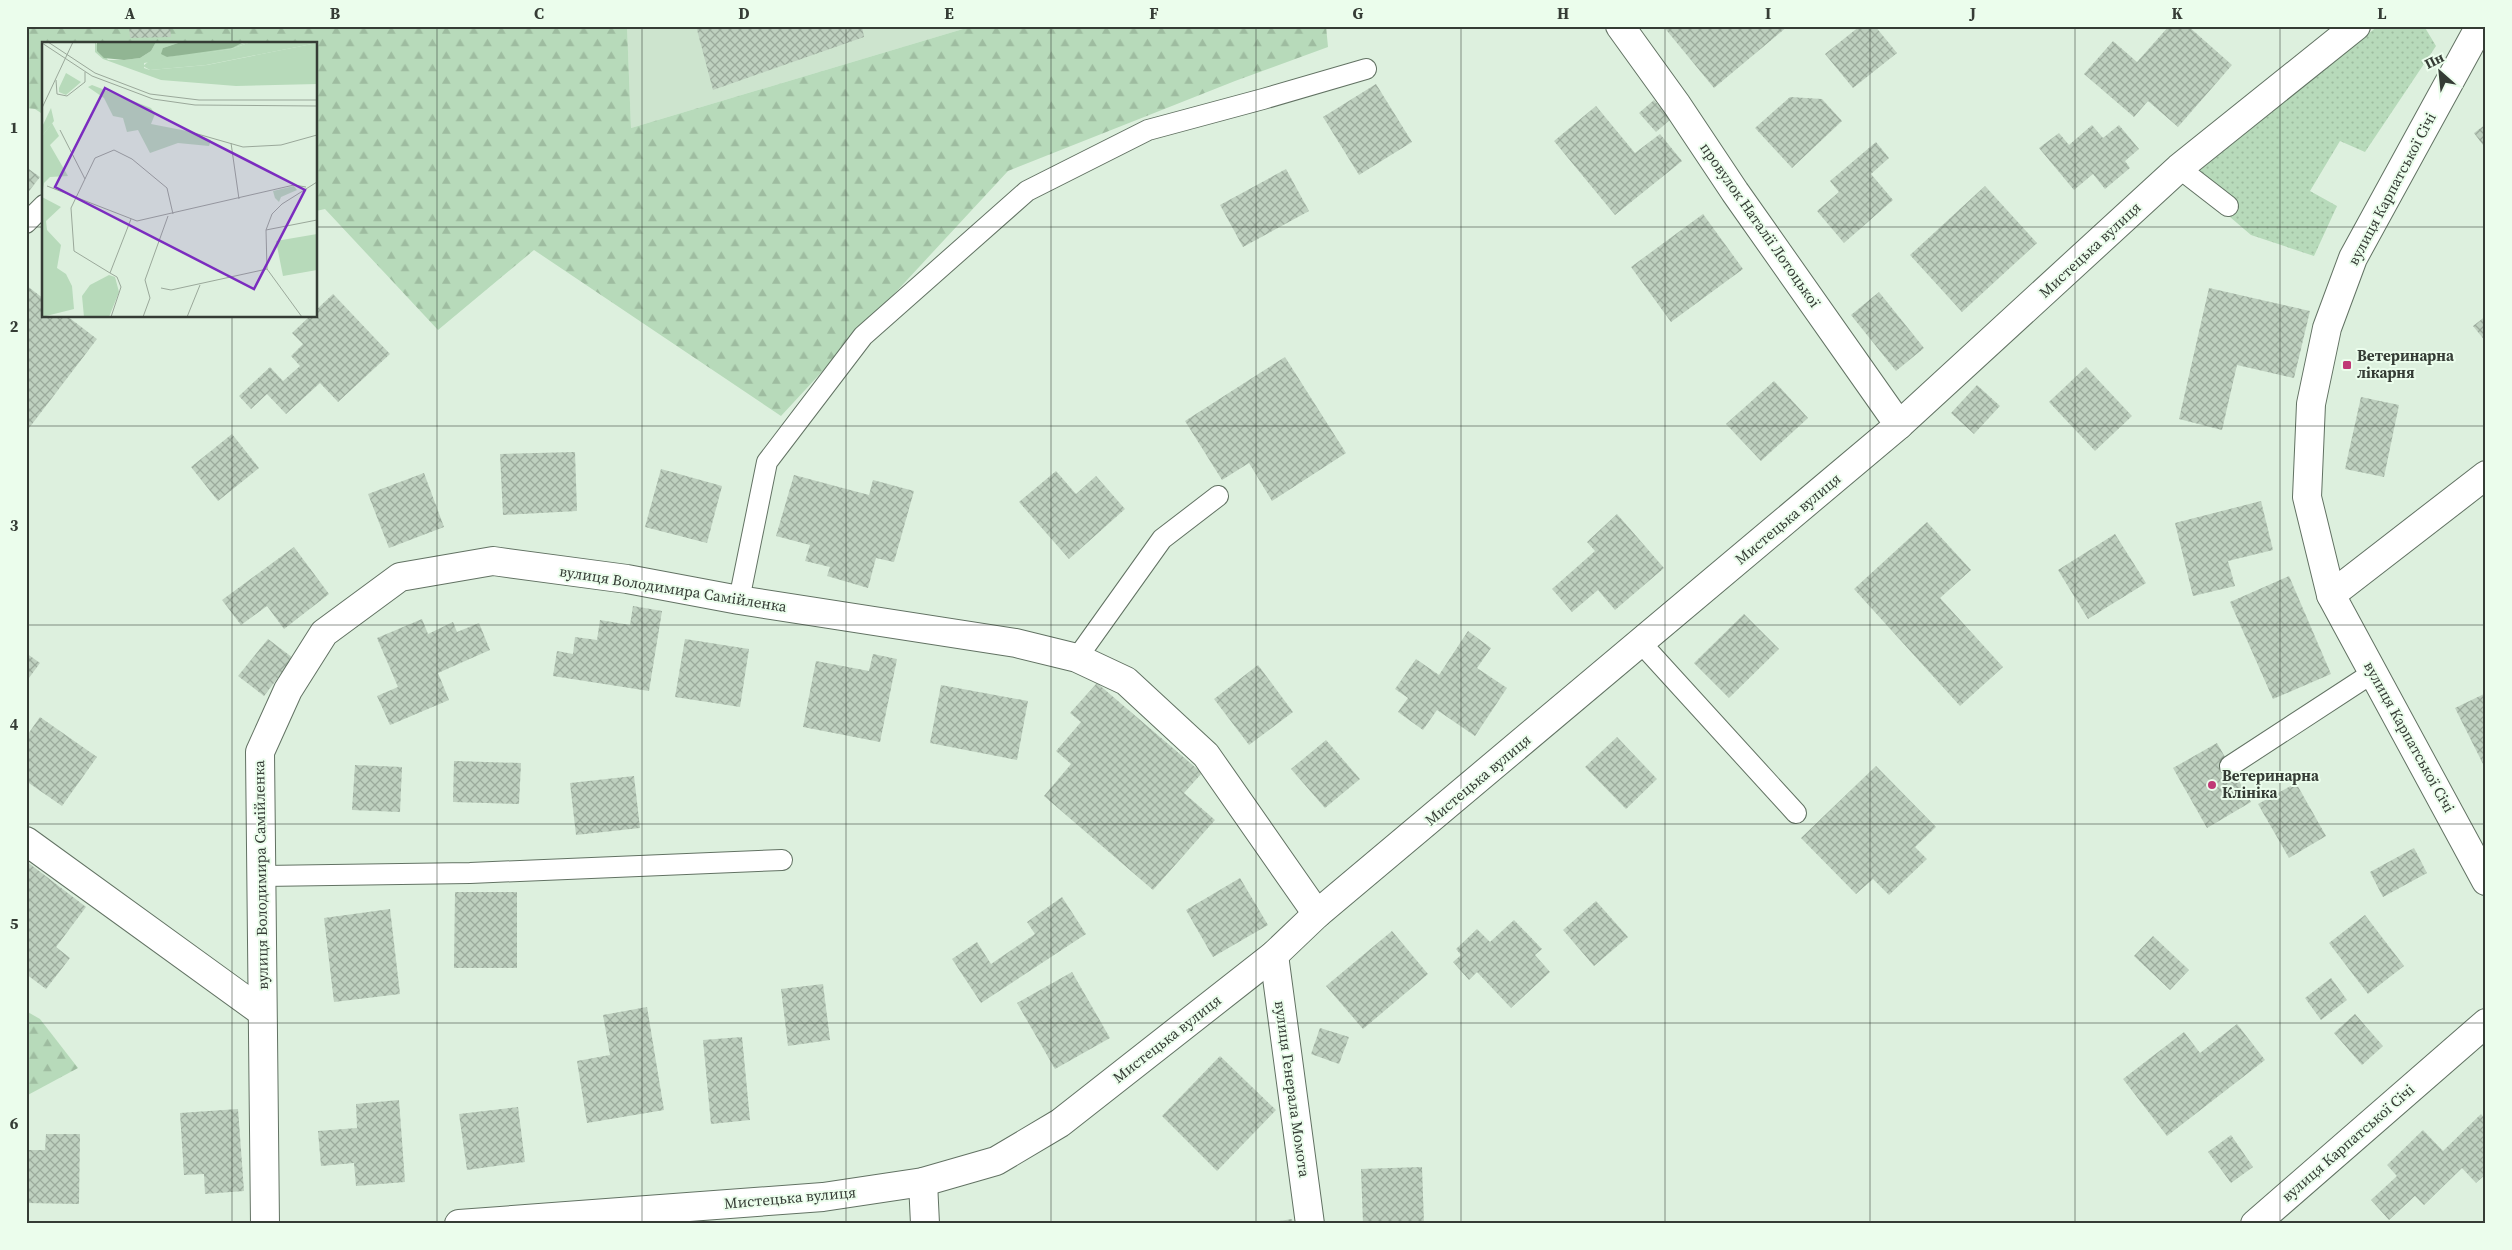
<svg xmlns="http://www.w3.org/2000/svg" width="2512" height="1250" font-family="'Source Serif 4',serif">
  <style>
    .built { fill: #cde4ce }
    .grass { fill: url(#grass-dots) }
    .forest { fill: url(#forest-firs) }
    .building { fill: url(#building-cross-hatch) }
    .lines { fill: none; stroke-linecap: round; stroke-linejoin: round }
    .service-casing { stroke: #627263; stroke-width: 22 }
    .minor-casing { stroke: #627263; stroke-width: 30 }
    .service { stroke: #fff; stroke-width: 20 }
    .minor { stroke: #fff; stroke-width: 28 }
    .grid { fill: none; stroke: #353c35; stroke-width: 1; stroke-opacity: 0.55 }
    .poi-dot { fill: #c03876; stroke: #ebfdec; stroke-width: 2 }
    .labels { text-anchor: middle; stroke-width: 4; stroke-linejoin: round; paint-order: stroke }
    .street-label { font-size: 15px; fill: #353c35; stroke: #ebfdec }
    .poi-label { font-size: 15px; font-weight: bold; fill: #353c35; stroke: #ebfdec; text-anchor: start }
    .inset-road { fill: none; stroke: #9aa89a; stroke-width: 1 }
    .view { fill: #7b2cbf; fill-opacity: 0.15; stroke: #7b2cbf; stroke-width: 2.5 }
    .inset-edge { fill: none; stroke: #353c35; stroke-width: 2.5 }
    .neatline { fill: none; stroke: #353c35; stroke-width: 2 }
    .grid-label { font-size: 16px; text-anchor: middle; font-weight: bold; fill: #353c35 }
  </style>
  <defs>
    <pattern id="grass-dots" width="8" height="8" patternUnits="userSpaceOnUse" patternTransform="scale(1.25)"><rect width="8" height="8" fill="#b7daba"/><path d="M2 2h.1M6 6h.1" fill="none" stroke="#9ebca0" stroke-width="1.8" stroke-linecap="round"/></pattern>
    <pattern id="forest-firs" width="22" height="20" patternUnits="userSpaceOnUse" patternTransform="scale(1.25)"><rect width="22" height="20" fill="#b7daba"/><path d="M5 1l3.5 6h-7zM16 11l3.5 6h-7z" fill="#9ebca0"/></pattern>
    <pattern id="building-cross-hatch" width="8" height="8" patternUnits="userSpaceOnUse" patternTransform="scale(1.25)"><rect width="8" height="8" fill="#bed0bf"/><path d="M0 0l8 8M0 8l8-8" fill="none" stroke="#9baa9c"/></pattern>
  </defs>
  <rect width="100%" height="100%" fill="#ddf0de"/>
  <polygon class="built" points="627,26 973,26 631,128"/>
  <polygon class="grass" points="2378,26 2424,26 2436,46 2365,152 2340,141 2310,191 2337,206 2314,256 2251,235 2230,217 2236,204 2199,171"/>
  <g class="forest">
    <polygon points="26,26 627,26 631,128 973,26 1326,26 1328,47 1235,81 1008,171 781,416 534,250 438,330 325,209 316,211 316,44 44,44 44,115 35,109 26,108"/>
    <polygon points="26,1011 40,1019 78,1068 26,1096"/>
  </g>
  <g class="building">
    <polygon points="129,26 170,26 171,37 130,38"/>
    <polygon points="696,26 862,26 864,37 713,90"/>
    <polygon points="1663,26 1788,26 1714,88"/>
    <polygon points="1860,26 1875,26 1897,53 1853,88 1825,54"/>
    <polygon points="2169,26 2188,26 2232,65 2178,127 2148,101 2134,117 2084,74 2113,41 2137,62"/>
    <polygon points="1376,84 1412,142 1359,175 1323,117"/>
    <polygon points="1790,97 1822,99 1842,121 1792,168 1755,128"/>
    <polygon points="1654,100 1671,119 1656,132 1639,113"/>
    <polygon points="1596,106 1635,153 1660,134 1682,161 1615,215 1554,141"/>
    <polygon points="2486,124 2486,149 2474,133"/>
    <polygon points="2092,125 2103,138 2119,125 2139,149 2125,161 2130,168 2105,189 2093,174 2074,190 2039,148 2059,133 2069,145"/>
    <polygon points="1876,142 1889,158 1871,174 1893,200 1844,243 1817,211 1839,192 1830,181"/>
    <polygon points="26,167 40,177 26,195"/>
    <polygon points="1286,169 1309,211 1243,247 1220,205"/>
    <polygon points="1985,186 2037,243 1962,312 1910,255"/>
    <polygon points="1703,214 1743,269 1671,322 1631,267"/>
    <polygon points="26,285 44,299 44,316 67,316 97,339 26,432"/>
    <polygon points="2209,288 2310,311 2294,378 2237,365 2222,430 2179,419"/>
    <polygon points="1879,292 1924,348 1896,371 1851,315"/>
    <polygon points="333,294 390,354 338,402 320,383 286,414 267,394 251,409 239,396 270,367 283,381 300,366 291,356 303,344 292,333 310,316 316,316 316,310"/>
    <polygon points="2486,316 2486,342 2473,326"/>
    <polygon points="1285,357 1346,453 1272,501 1249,463 1222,480 1185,421"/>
    <polygon points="2086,367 2132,416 2095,451 2049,402"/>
    <polygon points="1774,381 1808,418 1761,461 1726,424"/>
    <polygon points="1977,385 2000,406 1974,434 1951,413"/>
    <polygon points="2361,397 2399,405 2384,477 2345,469"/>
    <polygon points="232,434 259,468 218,501 191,467"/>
    <polygon points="575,452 577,511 503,515 500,454"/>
    <polygon points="661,469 722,486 707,543 645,527"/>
    <polygon points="1056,471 1076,494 1096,476 1125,509 1069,559 1019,502"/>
    <polygon points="424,473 444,527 389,548 368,494"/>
    <polygon points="794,475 869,495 873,480 914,491 894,562 876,558 868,588 827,576 830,567 805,561 810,545 776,536"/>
    <polygon points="2261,501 2273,550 2228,561 2235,586 2193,596 2175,523"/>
    <polygon points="1617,514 1664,568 1615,610 1598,590 1572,612 1552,589 1595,551 1587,542"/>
    <polygon points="1927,522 1971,570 1940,598 2003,667 1960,706 1854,589"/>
    <polygon points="2115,534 2146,583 2088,619 2058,570"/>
    <polygon points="294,547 329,594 284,629 267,606 241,625 222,600"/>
    <polygon points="2289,576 2331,674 2273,699 2230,602"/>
    <polygon points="633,606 662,611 649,691 553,676 557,651 573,654 575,637 597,640 600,620 630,625"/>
    <polygon points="1744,614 1779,649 1729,698 1694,663"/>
    <polygon points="422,619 428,634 453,622 457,632 479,623 490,650 438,673 449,700 390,725 377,696 398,687 377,638"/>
    <polygon points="1468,631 1491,648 1477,668 1507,688 1475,736 1437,710 1423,730 1398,712 1408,698 1395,689 1416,659 1439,675"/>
    <polygon points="268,639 293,658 264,696 238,676"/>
    <polygon points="685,639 749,649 740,707 675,697"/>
    <polygon points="26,653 40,663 26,682"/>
    <polygon points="873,654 897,659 880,742 803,727 816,661 869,671"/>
    <polygon points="1258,665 1293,712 1249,745 1214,699"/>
    <polygon points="1097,683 1202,773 1184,793 1215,820 1153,890 1044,796 1071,764 1056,751 1081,722 1070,713"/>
    <polygon points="941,685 1028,701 1017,760 930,743"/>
    <polygon points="2486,693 2486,770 2455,708"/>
    <polygon points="40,717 97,757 62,806 26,781 26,737"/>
    <polygon points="1617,737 1657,779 1626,809 1585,767"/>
    <polygon points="1326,740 1360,779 1325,808 1291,769"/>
    <polygon points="2217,743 2251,802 2207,828 2173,768"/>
    <polygon points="454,761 521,763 519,804 453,802"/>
    <polygon points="355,765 402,767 400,812 352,810"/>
    <polygon points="1876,766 1936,827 1915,847 1927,859 1889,895 1873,879 1856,894 1801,838"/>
    <polygon points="634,776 640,828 576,835 570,783"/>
    <polygon points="2296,783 2326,836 2289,858 2258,804"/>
    <polygon points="2414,848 2427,873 2383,897 2370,872"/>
    <polygon points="26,861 86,907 56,947 70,958 46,989 26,974"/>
    <polygon points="1240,878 1268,925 1213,957 1186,910"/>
    <polygon points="455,892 517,892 517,968 454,968"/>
    <polygon points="1062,897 1086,934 981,1003 952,959 977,942 991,964 1035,934 1027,922"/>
    <polygon points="1596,901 1628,937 1594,966 1563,930"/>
    <polygon points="390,909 400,994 334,1002 324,918"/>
    <polygon points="2365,915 2404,966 2368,994 2329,943"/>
    <polygon points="1514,920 1542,949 1535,955 1550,972 1511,1008 1477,972 1469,980 1453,962 1461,955 1456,949 1477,929 1490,942"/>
    <polygon points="1392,931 1428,974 1363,1029 1326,986"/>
    <polygon points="2153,936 2189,970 2170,990 2134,956"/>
    <polygon points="1072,972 1110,1038 1055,1069 1017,1003"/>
    <polygon points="2331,978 2347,1000 2321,1020 2305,998"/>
    <polygon points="823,984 830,1040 788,1046 781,989"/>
    <polygon points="647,1007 664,1110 587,1123 577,1061 610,1055 603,1015"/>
    <polygon points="2355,1014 2383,1046 2362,1065 2334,1033"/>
    <polygon points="2237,1024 2265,1060 2167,1136 2123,1079 2184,1032 2200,1053"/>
    <polygon points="1320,1028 1349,1037 1339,1064 1311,1054"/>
    <polygon points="742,1037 750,1120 711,1124 703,1040"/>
    <polygon points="1220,1056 1276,1110 1217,1171 1162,1116"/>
    <polygon points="399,1100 405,1182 356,1186 354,1163 321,1166 318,1131 357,1128 356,1104"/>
    <polygon points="518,1107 525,1162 467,1170 459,1114"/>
    <polygon points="238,1109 244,1191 205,1194 204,1174 184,1175 180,1113"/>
    <polygon points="2481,1114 2486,1120 2486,1174 2476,1183 2462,1168 2424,1205 2415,1196 2389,1220 2371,1200 2397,1176 2387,1165 2423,1130 2443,1151"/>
    <polygon points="46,1134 80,1134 79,1204 26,1203 26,1150 45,1150"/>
    <polygon points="2231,1135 2253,1167 2231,1183 2208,1152"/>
    <polygon points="1422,1167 1424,1224 1363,1224 1361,1169"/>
    <polygon points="1292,1219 1293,1224 1266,1224 1266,1223"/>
  </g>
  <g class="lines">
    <g class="service-casing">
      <g id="service">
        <polyline points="2179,168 2228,206"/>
        <polyline points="26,223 44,205"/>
        <polyline points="739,600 767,462 863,336 1027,191 1148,130 1263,99 1366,69"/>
        <polyline points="1641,643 1796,813"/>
        <polyline points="1077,658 1162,539 1218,496"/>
        <polyline points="2230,766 2374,672"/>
        <polyline points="263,876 470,873 782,860"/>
      </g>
    </g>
    <g class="minor-casing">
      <g id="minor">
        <polyline points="1620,26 1677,105 1735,192 1899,425"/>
        <polyline points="2480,26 2353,258 2327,328 2311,404 2307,497 2331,595 2486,881"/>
        <polyline points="2331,595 2486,475"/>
        <polyline points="26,841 262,1012"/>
        <polyline points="1274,955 1310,1224"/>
        <polyline points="923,1182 925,1224"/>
        <polyline points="265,1224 260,752 288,690 324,633 400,577 493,561 627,579 739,600 1016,643 1077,658 1126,681 1206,755 1317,914"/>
        <polyline points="459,1224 823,1197 923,1182 996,1161 1060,1123 1274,955 1317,914 1899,425 2179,168 2356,26"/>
        <polyline points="2255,1224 2486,1023"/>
      </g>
    </g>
    <use href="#service" class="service"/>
    <use href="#minor" class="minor"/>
  </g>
  <path class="grid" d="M232,26V44M437,26V1224M642,26V1224M846,26V1224M1051,26V1224M1256,26V1224M1461,26V1224M1665,26V1224M1870,26V1224M2075,26V1224M2280,26V1224M26,227H44M316,227H2486M232,316V1224M26,426H2486M26,625H2486M26,824H2486M26,1023H2486"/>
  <g class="poi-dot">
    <rect x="2342" y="360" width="10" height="10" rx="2.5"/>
    <circle cx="2212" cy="785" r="5"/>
  </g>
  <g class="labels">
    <g class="street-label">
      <text transform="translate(2392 189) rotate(-62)" y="5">вулиця Карпатської Січі</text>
      <text transform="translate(1760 225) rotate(55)" y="5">провулок Наталії Лотоцької</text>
      <text transform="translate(2090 250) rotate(-43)" y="5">Мистецька вулиця</text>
      <text transform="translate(1788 519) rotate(-40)" y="5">Мистецька вулиця</text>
      <text transform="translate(673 589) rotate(9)" y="5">вулиця Володимира Самійленка</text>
      <text transform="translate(2409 737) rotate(61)" y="5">вулиця Карпатської Січі</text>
      <text transform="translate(1478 780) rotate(-40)" y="5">Мистецька вулиця</text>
      <text transform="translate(261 875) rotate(-91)" y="5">вулиця Володимира Самійленка</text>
      <text transform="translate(1167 1039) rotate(-38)" y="5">Мистецька вулиця</text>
      <text transform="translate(1292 1089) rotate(82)" y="5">вулиця Генерала Момота</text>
      <text transform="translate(2348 1143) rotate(-41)" y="5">вулиця Карпатської Січі</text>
      <text transform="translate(790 1198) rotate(-5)" y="5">Мистецька вулиця</text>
    </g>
    <g class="poi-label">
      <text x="2357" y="361">Ветеринарна<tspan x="2357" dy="17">лікарня</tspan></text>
      <text x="2222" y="781">Ветеринарна<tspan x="2222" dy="17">Клініка</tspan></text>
    </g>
  </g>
  <g transform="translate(42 42)">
    <rect width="275" height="275" fill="#ddf0de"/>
    <path d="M24,31L39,40L24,53L17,50V46ZM9,66L12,79L0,94V85ZM252,144L255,148L239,155L237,160L233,156L231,149Z" fill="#b7daba"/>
    <path d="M209,0L275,1L164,23L108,28L101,24L107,19L189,7ZM50,43L109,66L113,72L109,82L145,89L169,98L167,104L136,101L108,111L96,88L85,90L81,76L71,74L62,56L46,45ZM10,81L17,94L8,103L26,134L8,135L2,141L0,155L19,165L4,179L5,188L19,203L15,226L24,232L30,244L32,267L0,275V94ZM275,192V228L241,234L234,199Z" fill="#b7daba"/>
    <path d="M53,0L66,18H82L98,16L109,9L114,0H139L121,6L125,15L209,0L189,7L102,21V26L108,28L165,23L275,1V42L194,44L119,38L61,17L53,10Z" fill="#b7daba"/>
    <path d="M67,233L73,235L77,250L67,275H42L40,254L48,243Z" fill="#b7daba"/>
    <path d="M55,0H114L109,9L98,16L82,18L62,16L55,9ZM139,0H202L190,6L140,13L125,15L119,12L121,6Z" fill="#91b593"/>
    <path class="inset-road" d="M6,0L53,31L108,52L157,58H275M0,1L50,34L111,57L153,63L275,64M14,38L15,52L25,54L43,40V30M0,66L31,0M18,88L43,137M152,91L201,105L239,103L275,93M189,101L197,157M5,144L95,179L252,143L264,145M224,188L275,178M225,227L224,188L230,172L240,162L275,140M225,227L260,275M68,231L32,209L29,166L53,116L72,108L90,117L125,146L131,172M119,246L129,248L225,227M69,275L79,245L75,235L68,231L89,177M101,275L108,256L103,238L126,174M145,275L158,243"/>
    <path class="view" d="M63,46L263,148L212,247L13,145Z"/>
    <rect width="275" height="275" class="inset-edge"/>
  </g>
  <rect width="2512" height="1250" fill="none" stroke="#ebfdec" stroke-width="55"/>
  <g transform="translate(2440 72) rotate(333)" stroke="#ebfdec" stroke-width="4" paint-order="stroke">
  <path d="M0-4L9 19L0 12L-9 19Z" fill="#353c35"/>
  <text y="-8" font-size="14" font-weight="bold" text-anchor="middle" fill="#353c35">Пн</text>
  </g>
  <rect x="28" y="28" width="2456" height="1194" class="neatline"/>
  <g class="grid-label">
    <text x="130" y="19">A</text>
    <text x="335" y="19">B</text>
    <text x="539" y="19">C</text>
    <text x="744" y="19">D</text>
    <text x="949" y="19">E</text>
    <text x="1154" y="19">F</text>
    <text x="1358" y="19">G</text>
    <text x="1563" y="19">H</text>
    <text x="1768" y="19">I</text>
    <text x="1973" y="19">J</text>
    <text x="2177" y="19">K</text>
    <text x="2382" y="19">L</text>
    <text x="14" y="133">1</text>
    <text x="14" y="332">2</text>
    <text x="14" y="531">3</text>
    <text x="14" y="730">4</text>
    <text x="14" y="929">5</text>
    <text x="14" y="1129">6</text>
  </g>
</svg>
